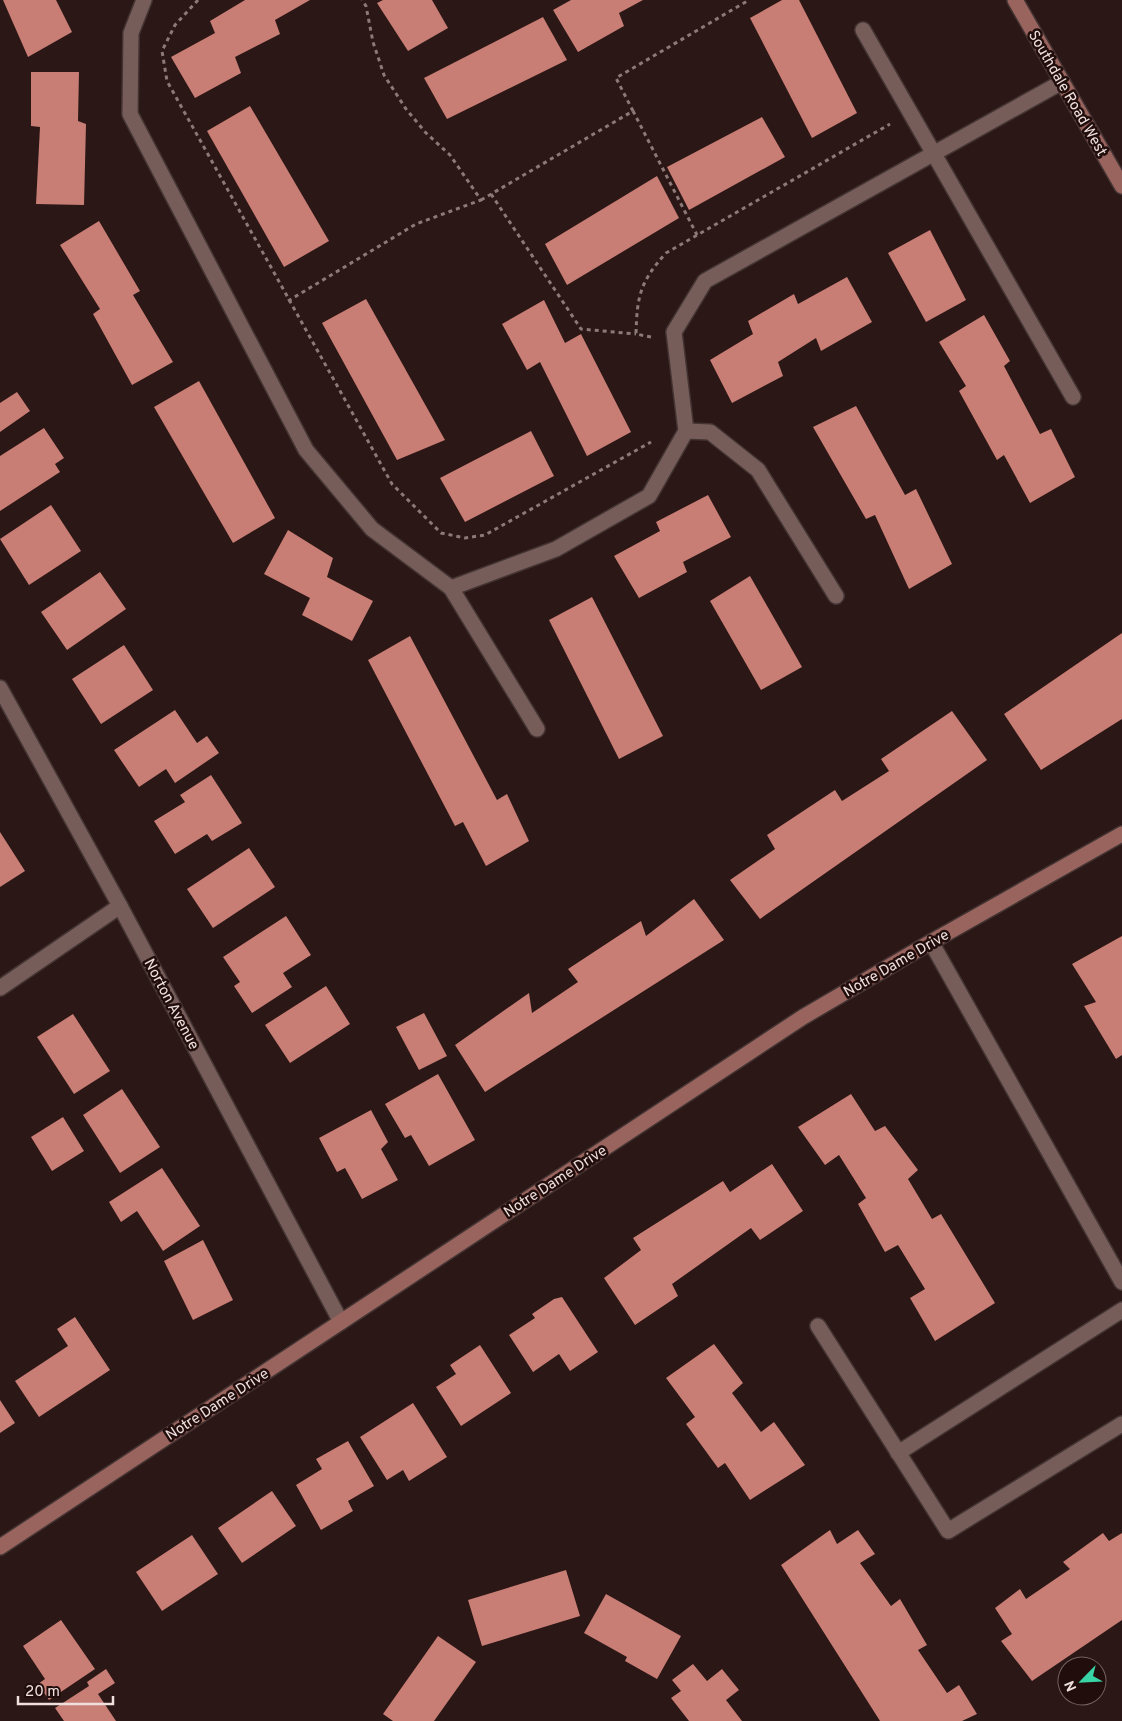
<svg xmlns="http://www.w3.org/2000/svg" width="1122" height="1721" font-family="Overpass,sans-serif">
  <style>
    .building { fill: #c87d75 }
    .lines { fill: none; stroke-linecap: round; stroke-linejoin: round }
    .lane-casing { stroke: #433433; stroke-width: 18 }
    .street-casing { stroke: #433433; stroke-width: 18 }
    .secondary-casing { stroke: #433433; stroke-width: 18 }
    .path { stroke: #8b7a78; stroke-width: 3; stroke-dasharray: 4 4; stroke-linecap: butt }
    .lane { stroke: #765d59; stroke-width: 15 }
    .street { stroke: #765d59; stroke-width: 15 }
    .secondary { stroke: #99645e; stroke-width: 15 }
    .labels { text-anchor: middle; stroke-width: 5; stroke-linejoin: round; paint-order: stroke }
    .street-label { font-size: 15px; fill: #efe0de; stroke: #210e0c }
  </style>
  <rect width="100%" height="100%" fill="#2b1715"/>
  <g class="building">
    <polygon points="3,0 56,0 72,32 28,57"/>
    <polygon points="245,0 310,0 275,20 280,34 235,57 241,73 195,98 171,57 215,33 210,21"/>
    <polygon points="383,0 432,0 448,28 408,51 377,3"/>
    <polygon points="571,0 643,0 619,13 624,26 578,52 553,10"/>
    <polygon points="782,0 799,0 857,113 812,138 750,18"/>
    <polygon points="543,17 567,60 447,119 424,78"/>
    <polygon points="31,72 79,72 78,121 86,124 84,205 36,204 40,127 31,126"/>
    <polygon points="250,106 329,241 284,267 207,131"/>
    <polygon points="762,117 785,157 689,210 667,167"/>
    <polygon points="657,176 679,218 567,285 545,244"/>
    <polygon points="99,221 140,291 133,295 173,362 132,385 93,314 100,309 60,245"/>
    <polygon points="930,230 966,300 926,322 888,253"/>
    <polygon points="847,277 872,322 821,351 816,338 778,362 783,376 732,403 710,360 753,334 748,321 794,294 798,304"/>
    <polygon points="366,299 445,440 397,460 322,323"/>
    <polygon points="544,300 565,343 581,334 631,432 587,456 540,362 527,370 502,324"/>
    <polygon points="984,315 1010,361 1004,366 1040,434 1051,429 1075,477 1030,503 1004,455 997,460 959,391 966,386 939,342"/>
    <polygon points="199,381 275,518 233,543 154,407"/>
    <polygon points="17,392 30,411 0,432 0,403"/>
    <polygon points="856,406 905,495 916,489 952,564 909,589 875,515 866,519 813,427"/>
    <polygon points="44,428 64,458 55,464 60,472 0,511 0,456"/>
    <polygon points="531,431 554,476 465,522 440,478"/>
    <polygon points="708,495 731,537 683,562 687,572 639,598 614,556 660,531 656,522"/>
    <polygon points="51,505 81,551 29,585 0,539"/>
    <polygon points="288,530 333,558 327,577 373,601 352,641 302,615 310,598 264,574"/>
    <polygon points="100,572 126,609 67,650 41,612"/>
    <polygon points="750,576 802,667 761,690 710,601"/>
    <polygon points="592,597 663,736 619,759 549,620"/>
    <polygon points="1122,633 1122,719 1041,770 1004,714"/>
    <polygon points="410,636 497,800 507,794 529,841 486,866 463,822 455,826 368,660"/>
    <polygon points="124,645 153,690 101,724 72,679"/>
    <polygon points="175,710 197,743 207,736 219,753 175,783 166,769 139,787 114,750"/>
    <polygon points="952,711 987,760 760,919 730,880 775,849 767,835 835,790 842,801 889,771 881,759"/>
    <polygon points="211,775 242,823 212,841 207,834 175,854 154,821 185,802 180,795"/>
    <polygon points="0,832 25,871 0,887"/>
    <polygon points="249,848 275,887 213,928 187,889"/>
    <polygon points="694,899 724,940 485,1092 455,1045 529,993 532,1013 578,982 568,969 641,921 646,936"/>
    <polygon points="286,916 311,955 283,973 292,987 252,1013 234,986 240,982 223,957"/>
    <polygon points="1122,936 1122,1055 1116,1059 1084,1006 1096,1002 1072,964"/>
    <polygon points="326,986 350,1024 290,1063 265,1025"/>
    <polygon points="424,1013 447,1056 419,1070 396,1027"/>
    <polygon points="73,1014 110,1071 74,1094 37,1037"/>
    <polygon points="438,1074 475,1140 429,1166 411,1135 405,1138 385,1104"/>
    <polygon points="122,1089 160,1147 120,1173 83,1115"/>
    <polygon points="851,1094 875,1131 885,1126 918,1170 908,1179 932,1219 941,1214 995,1303 935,1341 910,1298 925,1289 898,1245 885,1252 858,1204 866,1198 839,1155 825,1165 798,1127"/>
    <polygon points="371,1110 388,1142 381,1149 398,1180 362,1199 345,1168 337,1172 319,1138"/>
    <polygon points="63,1117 84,1151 52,1171 31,1137"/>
    <polygon points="772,1164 803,1211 760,1240 751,1228 672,1284 678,1296 635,1325 604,1278 641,1250 633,1238 723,1181 730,1192"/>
    <polygon points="162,1168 200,1226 163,1251 137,1211 121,1222 109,1202"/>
    <polygon points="203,1240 233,1300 193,1320 164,1261"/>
    <polygon points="562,1297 598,1352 570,1371 559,1354 533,1372 509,1335 535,1318 532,1314 554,1299"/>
    <polygon points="75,1317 110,1370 39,1417 15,1381 68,1346 57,1329"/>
    <polygon points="714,1344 743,1383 732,1393 761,1432 774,1422 805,1465 750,1500 725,1463 718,1468 686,1424 695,1417 666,1378"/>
    <polygon points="480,1345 511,1393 461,1426 436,1387 456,1374 450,1365"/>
    <polygon points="0,1400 15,1423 0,1433"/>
    <polygon points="413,1403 447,1457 409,1481 403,1470 387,1480 360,1437"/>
    <polygon points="348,1441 374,1486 348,1501 353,1511 321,1530 296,1485 322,1469 316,1459"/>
    <polygon points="272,1491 296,1526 242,1563 218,1528"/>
    <polygon points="830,1530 837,1544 858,1530 875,1554 860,1563 891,1606 900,1599 927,1645 918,1650 947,1693 959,1685 977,1714 962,1721 880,1721 781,1565"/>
    <polygon points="1103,1533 1109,1541 1122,1533 1122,1620 1032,1681 1001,1641 1012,1634 995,1608 1020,1589 1026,1599 1070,1569 1063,1562"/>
    <polygon points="192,1535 218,1574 162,1611 136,1572"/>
    <polygon points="566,1570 580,1616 482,1646 468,1600"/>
    <polygon points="606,1594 681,1636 657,1679 625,1661 627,1657 584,1633"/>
    <polygon points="61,1620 95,1669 49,1700 38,1684 45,1679 23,1646"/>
    <polygon points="438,1636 476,1662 434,1721 393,1721 383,1714"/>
    <polygon points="693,1664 707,1681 722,1669 739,1690 726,1700 742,1721 689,1721 671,1698 681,1691 672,1680"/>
    <polygon points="106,1669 115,1683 98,1694 116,1721 64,1721 55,1708 89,1686 87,1682"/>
  </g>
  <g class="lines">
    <g class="lane-casing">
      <g id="lane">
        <polyline points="144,0 131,33 130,114 306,450 372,529 451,588 556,549 649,496 686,431 674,332 705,281 1062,82"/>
        <polyline points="863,30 1073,397"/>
        <polyline points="686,431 710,432 758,470 836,596"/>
        <polyline points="451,588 537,729"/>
        <polyline points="931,942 1122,1282"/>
        <polyline points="818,1326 948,1531 1122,1424"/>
        <polyline points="898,1453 1122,1310"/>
      </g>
    </g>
    <g class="street-casing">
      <g id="street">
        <polyline points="0,688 120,906 341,1322"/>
        <polyline points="0,988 120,906"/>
      </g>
    </g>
    <g class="secondary-casing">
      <g id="secondary">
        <polyline points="1015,0 1122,186"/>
        <polyline points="0,1547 803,1017 931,942 1122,834"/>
      </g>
    </g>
    <g class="path">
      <polyline points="198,0 175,25 162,51 167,81 392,484 441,533 465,538 485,535 651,442"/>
      <polyline points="633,111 616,78 749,0"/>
      <polyline points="491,194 581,329 636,334"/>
      <polyline points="481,200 633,111 697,235"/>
      <polyline points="288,301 416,224 481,200 450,155 426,133 406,109 384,75 373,42 366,6 362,0"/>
      <path d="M651,337L636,334C637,296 640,282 666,253L890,124"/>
    </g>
    <use href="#lane" class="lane"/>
    <use href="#street" class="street"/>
    <use href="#secondary" class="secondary"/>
  </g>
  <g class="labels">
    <g class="street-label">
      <text transform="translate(1068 93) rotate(60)" y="5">Southdale Road West</text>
      <text transform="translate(896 963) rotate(-30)" y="5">Notre Dame Drive</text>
      <text transform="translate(172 1004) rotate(62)" y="5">Norton Avenue</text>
      <text transform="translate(555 1181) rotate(-33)" y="5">Notre Dame Drive</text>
      <text transform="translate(217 1404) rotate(-33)" y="5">Notre Dame Drive</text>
    </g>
  </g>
  <g transform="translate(1082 1681) rotate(246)"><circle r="24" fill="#210e0c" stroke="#736260"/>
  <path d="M0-4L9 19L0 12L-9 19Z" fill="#38d4a6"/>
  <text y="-8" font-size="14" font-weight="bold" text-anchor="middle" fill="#efe0de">N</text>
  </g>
  <path d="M18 1696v8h95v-8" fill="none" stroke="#efe0de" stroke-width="2.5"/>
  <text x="25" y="1696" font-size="15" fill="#efe0de" stroke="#210e0c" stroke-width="4" paint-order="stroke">20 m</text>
</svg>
